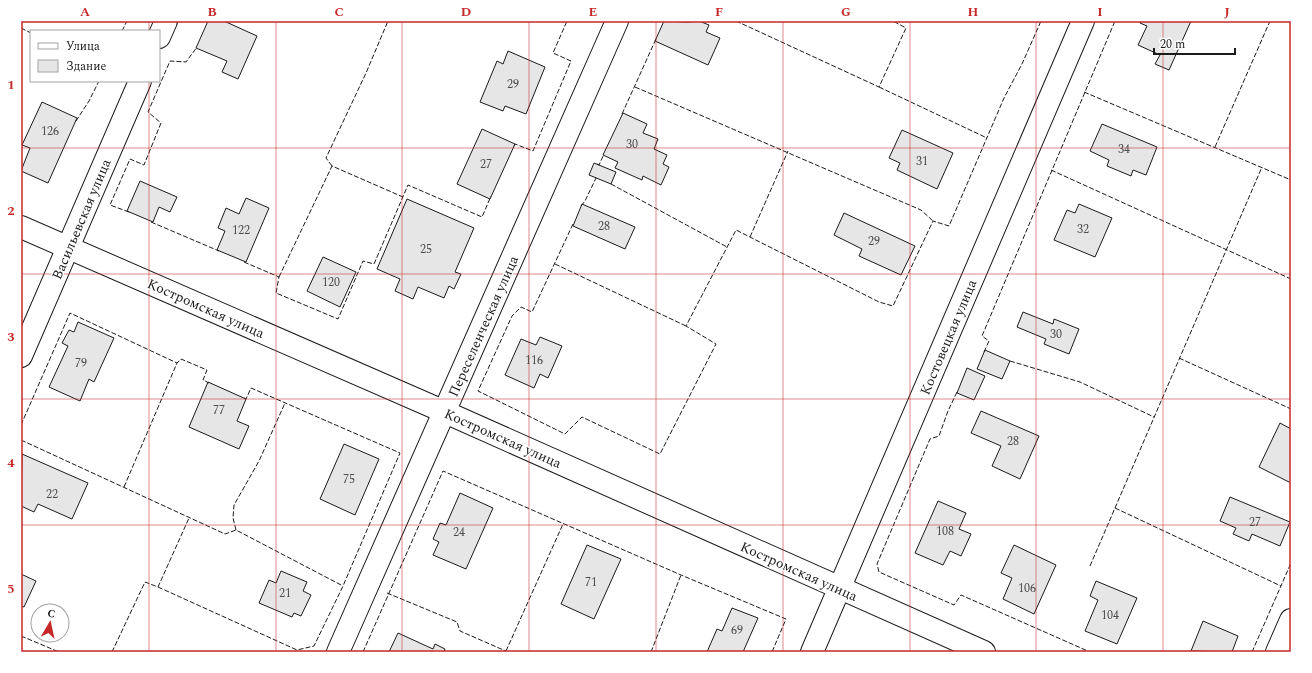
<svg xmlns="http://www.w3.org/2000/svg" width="1312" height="673" font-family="Spectral,serif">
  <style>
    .building { fill: #e6e6e6; stroke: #1a1a1a }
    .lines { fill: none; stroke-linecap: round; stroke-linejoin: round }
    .minor-casing { stroke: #1a1a1a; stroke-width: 24 }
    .tertiary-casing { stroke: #1a1a1a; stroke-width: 24 }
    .minor { stroke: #fff; stroke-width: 22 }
    .tertiary { stroke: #fff; stroke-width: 22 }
    .fence { stroke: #1a1a1a; stroke-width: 1; stroke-dasharray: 5 2; stroke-linecap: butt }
    .grid { fill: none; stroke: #c62828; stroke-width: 1; stroke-opacity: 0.55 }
    .labels { text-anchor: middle; stroke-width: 3; stroke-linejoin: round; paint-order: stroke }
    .number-label { font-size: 12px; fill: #4d4d4d }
    .street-label { font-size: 14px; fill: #1a1a1a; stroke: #fff }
    .neatline { fill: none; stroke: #c62828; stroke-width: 1.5 }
    .grid-label { font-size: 13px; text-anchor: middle; font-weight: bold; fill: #c62828 }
  </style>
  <rect width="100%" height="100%" fill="#fff"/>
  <g class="building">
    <polygon points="208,21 224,21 257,36 238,79 222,72 227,61 196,48"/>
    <polygon points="664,21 687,22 699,21 709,25 706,32 720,38 708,65 655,41"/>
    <polygon points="1141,21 1191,21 1169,70 1155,64 1160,55 1138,45 1147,26 1140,23"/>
    <polygon points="508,51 545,67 526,114 505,106 503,111 480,102 497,61 503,64"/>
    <polygon points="42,102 77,118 48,183 21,171 30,148 22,145"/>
    <polygon points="623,113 647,124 643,133 658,139 654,149 667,155 663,164 669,167 661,185 643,176 642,180 615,168 618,162 603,155"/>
    <polygon points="1102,124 1157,147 1146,175 1133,170 1131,176 1107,166 1109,160 1090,151"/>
    <polygon points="482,129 515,144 490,199 457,184"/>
    <polygon points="902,130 953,153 937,189 897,170 900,163 889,158"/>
    <polygon points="594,163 616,172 611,184 589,175"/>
    <polygon points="140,181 177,197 170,212 159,207 153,222 127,211"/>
    <polygon points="246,198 269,208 246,262 217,250 225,231 218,228 226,208 239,214"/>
    <polygon points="407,199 474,228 455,272 461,274 454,289 449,286 444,298 418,287 413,299 395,291 400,279 377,269"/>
    <polygon points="582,204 635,227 625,249 573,226"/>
    <polygon points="1079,204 1112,218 1095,257 1054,240 1067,210 1075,213"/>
    <polygon points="844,213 915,246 901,275 859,256 862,249 834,235"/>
    <polygon points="323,257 356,272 340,307 307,291"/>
    <polygon points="1023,312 1053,324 1054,319 1079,329 1069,354 1044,344 1046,339 1017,327"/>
    <polygon points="78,322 114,338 94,382 89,379 80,401 49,387 68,346 62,343 69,330 74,332"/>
    <polygon points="540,337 562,346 548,378 540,374 534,388 505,375 521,339 536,345"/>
    <polygon points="985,350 1010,361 1002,379 977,369"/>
    <polygon points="967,368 985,376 974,400 957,393"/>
    <polygon points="208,382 246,399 237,421 249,426 239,449 189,427"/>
    <polygon points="981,411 1039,436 1020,479 992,466 1001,446 971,433"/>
    <polygon points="1280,423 1291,429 1291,483 1259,467"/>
    <polygon points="344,444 379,459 355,515 320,499"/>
    <polygon points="22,454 88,483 72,519 38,504 34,512 21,506"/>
    <polygon points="460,493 493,508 466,569 433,555 439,542 433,539 440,523 446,525"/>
    <polygon points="1230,497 1290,522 1280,546 1252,534 1249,541 1233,534 1236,528 1220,521"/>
    <polygon points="938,501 966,513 959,529 971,534 961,556 950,551 943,565 915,553"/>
    <polygon points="587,545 621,559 594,619 561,604"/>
    <polygon points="1014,545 1056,565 1034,614 1003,599 1012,578 1001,573"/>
    <polygon points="281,571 307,582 303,591 311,595 301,616 294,613 292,617 259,603 269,580 276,583"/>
    <polygon points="21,574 36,581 24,607 21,606"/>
    <polygon points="1096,581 1137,598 1117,644 1085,631 1098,600 1090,596"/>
    <polygon points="732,608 758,618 743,652 707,652 717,629 722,631"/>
    <polygon points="1203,621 1238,636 1232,652 1191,651"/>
    <polygon points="398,633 433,649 435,644 445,649 444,652 389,652"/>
  </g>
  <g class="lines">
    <g class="minor-casing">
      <g id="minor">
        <polyline points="159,37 166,21"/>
        <polyline points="21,356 140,81"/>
        <polyline points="338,652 617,21"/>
        <polyline points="812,652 1083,21"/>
        <polyline points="1277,652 1291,620"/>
      </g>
    </g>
    <g class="tertiary-casing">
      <polyline id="tertiary" points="21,227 445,412 984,652"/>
    </g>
    <use href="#minor" class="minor"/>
    <use href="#tertiary" class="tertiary"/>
    <g class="fence">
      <polyline points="736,21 879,87 906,28 893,21"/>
      <polyline points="21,28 31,33"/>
      <polyline points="122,31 127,21"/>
      <polyline points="635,87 921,210 933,221"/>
      <polyline points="879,87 987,138"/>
      <polyline points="1084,92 1291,180"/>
      <polyline points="622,114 656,39"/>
      <polyline points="76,121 89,101 99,81"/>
      <polyline points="514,146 515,144 533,151 571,61 553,53 567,21"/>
      <polyline points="1215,147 1270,21"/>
      <polyline points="597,164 599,165 604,154"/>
      <polyline points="332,166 326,158 366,73 388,21"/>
      <polyline points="1051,170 1291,279"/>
      <polyline points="611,184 727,247"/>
      <polyline points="581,206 585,201 596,178 595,177"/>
      <polyline points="129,212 110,205 130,159 144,165 161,123 148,112 170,61 186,62 197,47"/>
      <polyline points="151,222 219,251"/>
      <polyline points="573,224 532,312 521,307 512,316 478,391 565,434 582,417 660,454 716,344 686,326 736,230 879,302 893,306 933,221 949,226 1004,98 1022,64 1041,21"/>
      <polyline points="750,237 788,151"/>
      <polyline points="244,262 279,277 276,293 338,319 363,261 374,264 408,185 482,217 491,196"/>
      <polyline points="555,264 686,326"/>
      <polyline points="279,277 332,166 403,197"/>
      <polyline points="21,282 21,285"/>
      <polyline points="984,352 989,341 982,336 1115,21"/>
      <polyline points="1179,358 1291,409"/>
      <polyline points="1010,361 1080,382 1154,417"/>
      <polyline points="957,392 948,411 939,436 930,439 877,564 879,572 954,605 961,595 1090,652"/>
      <polyline points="244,398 246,399 251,388 400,453 343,586 314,646 297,650 296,652"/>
      <polyline points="21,425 70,313 177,363"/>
      <polyline points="21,440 225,534 236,530 343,586"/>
      <polyline points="124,487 177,363 181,359 207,370 203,380 209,383"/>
      <polyline points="1115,508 1281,586"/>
      <polyline points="236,530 233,518 234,505 259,461 285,403"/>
      <polyline points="1090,566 1262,167"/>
      <polyline points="158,587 297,650"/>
      <polyline points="387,593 457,622 460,631 508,652"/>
      <polyline points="21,636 59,652"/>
      <polyline points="506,651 563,524"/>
      <polyline points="112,652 145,582 158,587 189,518"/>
      <polyline points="363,652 443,471 681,575 786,619 772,652"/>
      <polyline points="651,652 681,575"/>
      <polyline points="1252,652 1291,563"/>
    </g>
  </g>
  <path class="grid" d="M149,21V31M276,21V652M402,21V652M529,21V652M656,21V652M783,21V652M910,21V652M1036,21V652M1163,21V652M149,81V652M21,148H1291M21,274H1291M21,399H1291M21,525H1291"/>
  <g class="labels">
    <g class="number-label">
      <text x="513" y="88">29</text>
      <text x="50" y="135">126</text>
      <text x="632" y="148">30</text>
      <text x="1124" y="153">34</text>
      <text x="922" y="165">31</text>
      <text x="486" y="168">27</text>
      <text x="604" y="230">28</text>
      <text x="1083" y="233">32</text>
      <text x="241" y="234">122</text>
      <text x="874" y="245">29</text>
      <text x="426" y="253">25</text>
      <text x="331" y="286">120</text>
      <text x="1056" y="338">30</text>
      <text x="534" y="364">116</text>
      <text x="81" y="367">79</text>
      <text x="219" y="414">77</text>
      <text x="1013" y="445">28</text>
      <text x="349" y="483">75</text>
      <text x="52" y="498">22</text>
      <text x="1255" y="526">27</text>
      <text x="945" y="535">108</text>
      <text x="459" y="536">24</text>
      <text x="591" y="586">71</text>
      <text x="1027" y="592">106</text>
      <text x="285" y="597">21</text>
      <text x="1110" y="619">104</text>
      <text x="737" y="634">69</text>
    </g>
    <g class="street-label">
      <text transform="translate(81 219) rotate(-67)" y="5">Васильевская улица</text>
      <text transform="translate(206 308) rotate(24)" y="5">Костромская улица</text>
      <text transform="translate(483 326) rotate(-66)" y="5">Переселенческая улица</text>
      <text transform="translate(948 337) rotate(-67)" y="5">Костовецкая улица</text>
      <text transform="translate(503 438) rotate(24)" y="5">Костромская улица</text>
      <text transform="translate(799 571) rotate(24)" y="5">Костромская улица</text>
    </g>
  </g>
  <rect width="1312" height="673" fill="none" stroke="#ffffff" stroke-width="44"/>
  <rect x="30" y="30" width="130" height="52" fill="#ffffff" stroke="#a3a3a3"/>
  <rect x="38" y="43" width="20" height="6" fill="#ffffff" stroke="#a3a3a3"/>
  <text x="66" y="50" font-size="12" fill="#1a1a1a">Улица</text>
  <rect x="38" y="60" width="20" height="12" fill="#e6e6e6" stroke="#a3a3a3"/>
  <text x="66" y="70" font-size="12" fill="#1a1a1a">Здание</text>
  <g transform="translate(50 623) rotate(9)"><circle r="19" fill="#ffffff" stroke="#a3a3a3"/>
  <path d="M0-3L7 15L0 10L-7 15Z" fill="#c62828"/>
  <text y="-6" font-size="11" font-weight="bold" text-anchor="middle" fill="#1a1a1a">С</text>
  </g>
  <path d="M1154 48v6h81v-6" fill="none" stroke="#1a1a1a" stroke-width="2"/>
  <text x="1160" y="48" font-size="12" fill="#1a1a1a" stroke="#ffffff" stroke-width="3" paint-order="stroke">20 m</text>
  <rect x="22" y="22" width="1268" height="629" class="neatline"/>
  <g class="grid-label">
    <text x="85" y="16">A</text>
    <text x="212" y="16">B</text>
    <text x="339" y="16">C</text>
    <text x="466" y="16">D</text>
    <text x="593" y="16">E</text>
    <text x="719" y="16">F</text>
    <text x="846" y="16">G</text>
    <text x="973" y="16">H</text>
    <text x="1100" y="16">I</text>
    <text x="1227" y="16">J</text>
    <text x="11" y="89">1</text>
    <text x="11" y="215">2</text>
    <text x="11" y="341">3</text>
    <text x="11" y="467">4</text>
    <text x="11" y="593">5</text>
  </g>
</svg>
